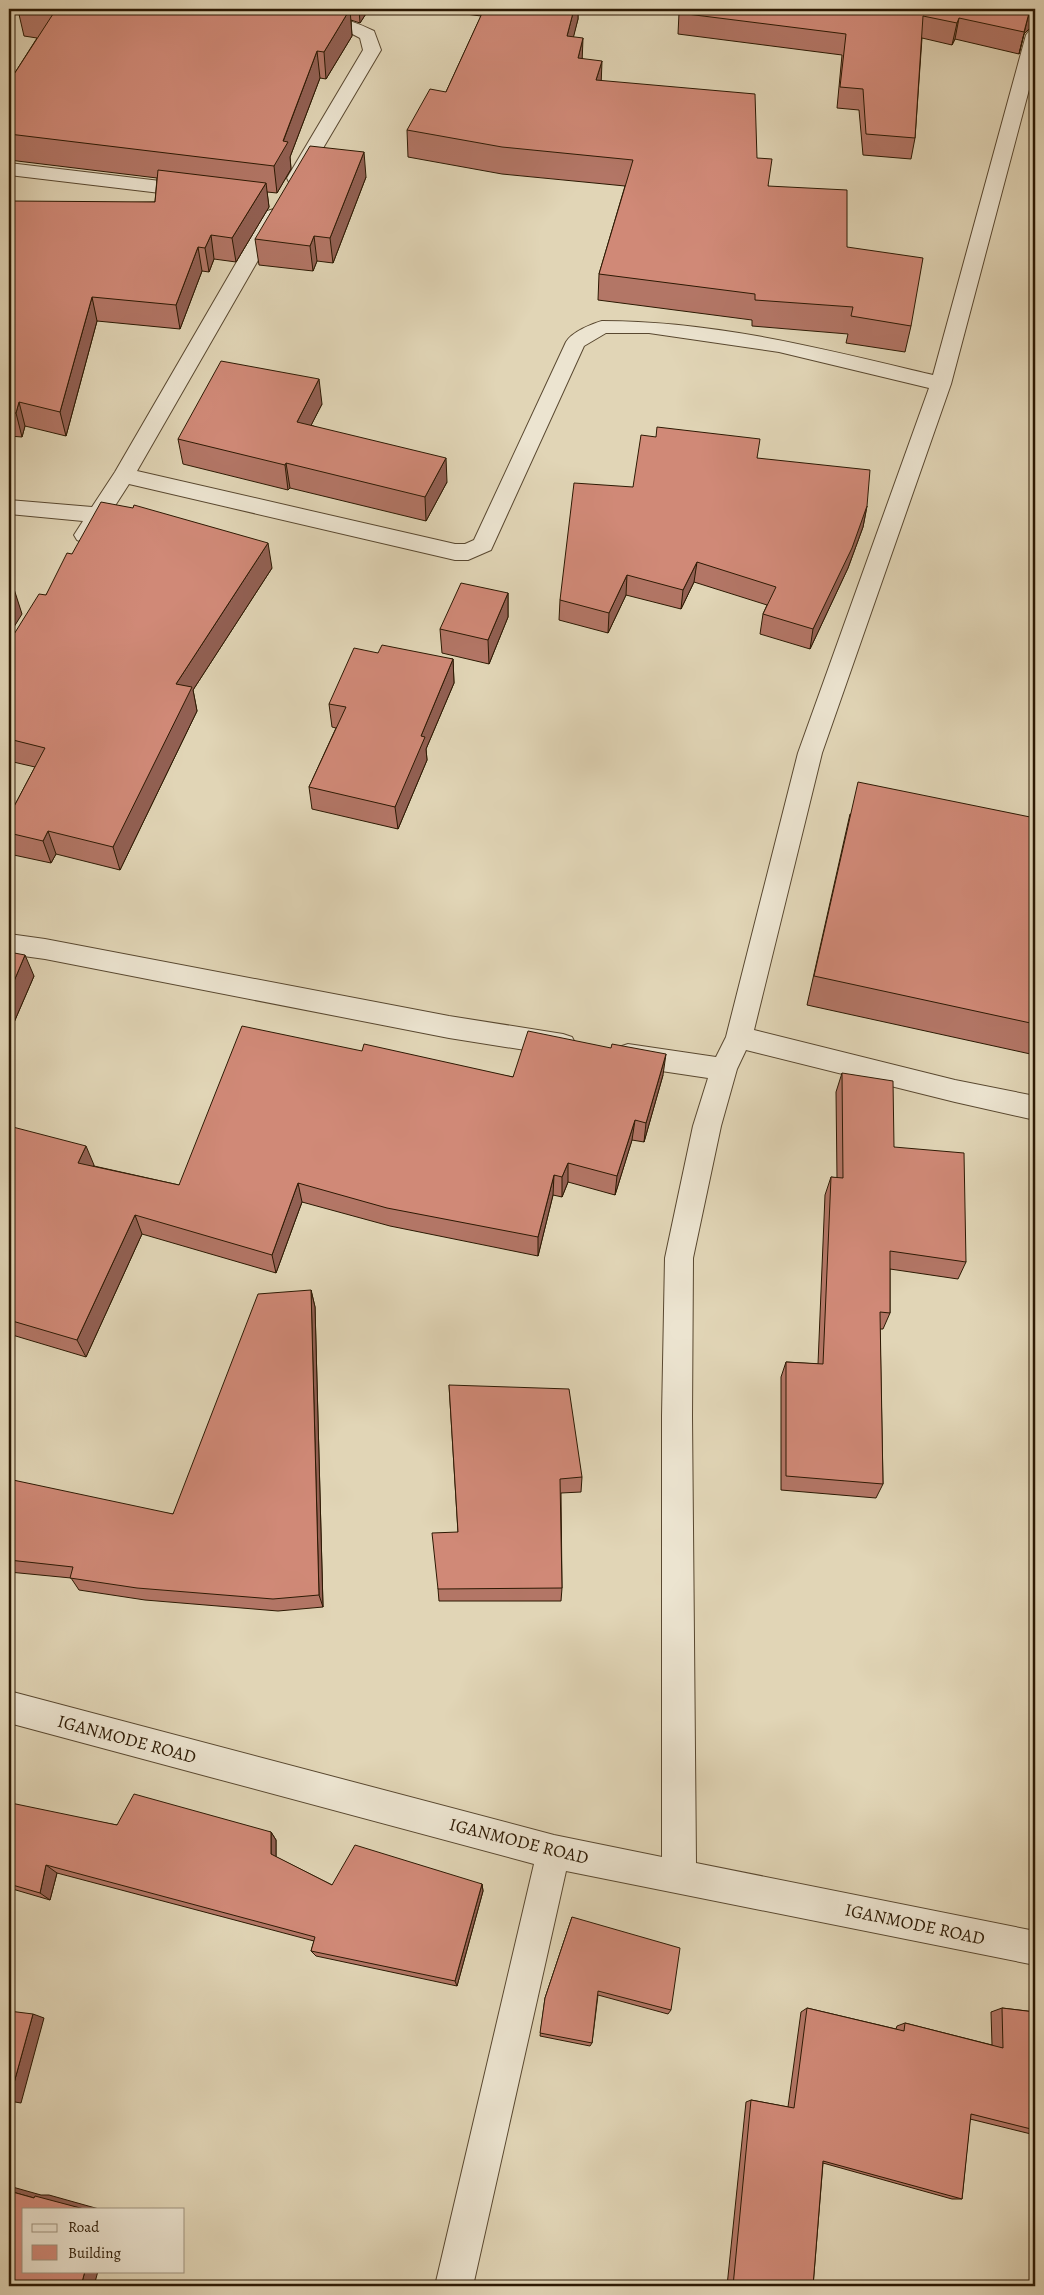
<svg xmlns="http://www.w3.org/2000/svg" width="1044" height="2295" font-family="Alegreya,serif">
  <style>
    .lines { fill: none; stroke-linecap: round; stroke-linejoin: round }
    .street-casing { stroke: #594830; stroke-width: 2 }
    .street { fill: #ece4d0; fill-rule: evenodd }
    .wall { fill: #b37666; stroke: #2c1903 }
    .shaded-wall { fill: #926053; stroke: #2c1903 }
    .building { fill: #d08977; stroke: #2c1903 }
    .labels { text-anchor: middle; stroke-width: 5; stroke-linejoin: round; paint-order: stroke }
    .near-street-label { font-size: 18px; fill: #2c1903; stroke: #ece4d0 }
  </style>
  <rect width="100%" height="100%" fill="#e1d5b6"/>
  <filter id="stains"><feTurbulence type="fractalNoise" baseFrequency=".004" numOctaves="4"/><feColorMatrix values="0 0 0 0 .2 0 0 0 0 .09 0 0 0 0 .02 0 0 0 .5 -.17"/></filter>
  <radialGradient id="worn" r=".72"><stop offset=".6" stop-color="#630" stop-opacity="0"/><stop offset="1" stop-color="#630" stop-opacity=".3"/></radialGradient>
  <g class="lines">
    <g class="street-casing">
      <g id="street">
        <path d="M252,9C293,6 338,13 374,31L381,50L303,182L296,184L289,182L287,178L363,50L360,38L341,28L261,14L255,13Z"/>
        <path d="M1035,30V67L951,384L822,753L754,1030L955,1080L1035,1096V1120L955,1102L746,1050L737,1069L721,1126L693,1258L692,1416L696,1863L1035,1931V1965L566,1871L473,2286H435L534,1864L9,1723V1691L554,1835L662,1857V1416L665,1258L693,1126L708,1078L628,1066L619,1063L615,1055L619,1047L628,1044L716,1057L726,1037L798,753L929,388L779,352L649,333H606L584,346L491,550L468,560H455L129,484L93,540L85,543L77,540L74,535L83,521L9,514V500L92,507L115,472L264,215L267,211L274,209L281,211L284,215L137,471L455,544H465L474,540L566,342C572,332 591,324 602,321C715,321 824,349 933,375L1026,35L1029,31Z"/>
        <polygon points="9,163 194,185 201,187 204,191 201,195 194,197 9,175"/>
        <polygon points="9,934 45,939 449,1016 563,1034 572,1037 576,1045 572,1053 563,1056 449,1038 45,959 9,954"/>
      </g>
    </g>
    <use href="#street" class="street"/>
  </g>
  <g class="wall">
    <polygon points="19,9 369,9 360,23 351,20 352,36 326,79 320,78 290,157 291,169 277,193 267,192 269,207 236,262 214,259 209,272 202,271 180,329 97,321 66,436 25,426 22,437 9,436 9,205 155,202 157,178 9,160 9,82 37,38 24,36 18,10"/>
    <polygon points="427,9 578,9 578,19 573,37 582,58 601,81 757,158 768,186 847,247 911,326 905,352 846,343 848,334 752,326 752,320 598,300 599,274 625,186 502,174 408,157 407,130 446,92 481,16"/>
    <polygon points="1035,9 1035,29 1029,29 1024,34 1019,54 955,39 952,45 922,38 915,138 911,159 863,155 859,110 837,108 842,55 678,34 679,13"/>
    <polygon points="366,177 333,263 317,261 313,271 259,265 255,239"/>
    <polygon points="322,404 311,425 447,482 426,521 290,488 288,490 183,464 178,439"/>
    <polygon points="758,459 867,506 863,527 848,568 810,649 760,634 763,614 767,605 694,582 681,609 626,595 608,633 559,620 560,600 633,487"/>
    <polygon points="72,554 272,568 193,690 197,711 120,870 56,854 51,863 9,854 9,816 35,767 9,761 9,640 11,639 46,595"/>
    <polygon points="508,593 508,617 489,664 442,653 440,629"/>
    <polygon points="378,653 453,659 454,683 426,749 427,760 398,829 312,809 309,787 336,728 332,727 329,704"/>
    <polygon points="1035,710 1035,729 1030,728"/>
    <polygon points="850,814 1035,818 1035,1055 807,1005"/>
    <polygon points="9,952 34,976 12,1027 9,1027"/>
    <polygon points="362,1051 513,1077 663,1075 644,1142 632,1140 615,1195 568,1182 562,1197 553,1195 538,1256 390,1226 302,1202 276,1273 142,1234 86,1357 9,1334 9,1126 94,1165 94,1166 179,1185"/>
    <polygon points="842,1073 894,1147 966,1262 958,1279 890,1269 890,1313 883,1329 880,1329 883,1484 876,1498 781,1490 781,1377 786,1362 818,1364 825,1195 831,1177 837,1178 836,1092"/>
    <polygon points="311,1290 315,1307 323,1607 278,1611 145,1600 79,1590 71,1578 9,1572 9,1493 173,1514"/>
    <polygon points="449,1385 582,1477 581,1492 561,1493 562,1588 561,1601 439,1601 438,1589 458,1532"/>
    <polygon points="9,1806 117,1825 271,1832 276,1840 276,1857 332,1885 482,1884 483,1891 457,1986 316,1956 311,1951 314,1941 57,1873 50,1900 9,1888"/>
    <polygon points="572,1917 671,2010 668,2014 598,1995 592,2043 590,2046 540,2036 545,1998"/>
    <polygon points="807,2008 896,2029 897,2026 905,2023 992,2045 991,2012 1002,2008 1035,2012 1035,2135 970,2119 962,2199 952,2199 823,2163 813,2286 727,2286 746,2102 751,2100 788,2107 801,2012"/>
  </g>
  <g class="shaded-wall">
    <polygon points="350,9 352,36 326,79 324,52"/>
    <polygon points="359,9 369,9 360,23"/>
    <polygon points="574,9 578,9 578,19 567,63 567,36"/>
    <polygon points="1033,9 1035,9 1035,28 1029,29 1024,34 1019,54 1029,13"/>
    <polygon points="959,18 955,39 952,45 957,23"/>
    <polygon points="583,38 582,64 578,58"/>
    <polygon points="317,51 320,78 290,157 291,169 277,193 274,166"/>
    <polygon points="602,61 601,87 596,80"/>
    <polygon points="364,152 366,177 333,263 330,238"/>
    <polygon points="266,183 269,207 236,262 232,238"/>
    <polygon points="211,235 214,259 209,272 205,248"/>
    <polygon points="314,236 317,261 313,271 310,246"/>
    <polygon points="198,247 202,271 180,329 176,305"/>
    <polygon points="92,297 97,321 66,436 60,412"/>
    <polygon points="319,379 322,404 300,447 297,422"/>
    <polygon points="19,402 25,426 22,437 16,413"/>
    <polygon points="446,458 447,482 426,521 425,497"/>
    <polygon points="286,463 290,488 288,490 285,465"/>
    <polygon points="867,506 863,527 848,568 810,649 813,629"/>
    <polygon points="268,543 272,568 193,690 197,711 120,870 113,847 176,684"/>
    <polygon points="697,562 694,582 681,609 683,590"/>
    <polygon points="627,575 626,595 608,633 609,613"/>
    <polygon points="14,589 22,614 9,635 9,598"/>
    <polygon points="508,593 508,617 489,664 488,640"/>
    <polygon points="453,659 454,683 426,749 427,760 398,829 395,807 421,736"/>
    <polygon points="48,831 56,854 51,863 43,841"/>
    <polygon points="25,955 34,976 12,1027 9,1020 9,993"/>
    <polygon points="666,1054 663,1075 644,1142 646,1123"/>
    <polygon points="635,1120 632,1140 615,1195 617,1176"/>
    <polygon points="86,1146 94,1165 86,1182 78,1163"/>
    <polygon points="568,1163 568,1182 562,1197 562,1177"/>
    <polygon points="554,1175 553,1195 538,1256 538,1237"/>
    <polygon points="298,1183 302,1202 276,1273 272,1255"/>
    <polygon points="135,1215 142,1234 86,1357 77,1340"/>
    <polygon points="311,1290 315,1307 323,1607 319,1595"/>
    <polygon points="271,1832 276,1840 276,1861 271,1854"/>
    <polygon points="46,1865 57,1873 50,1900 40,1893"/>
    <polygon points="482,1884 483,1891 457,1986 455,1981"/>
    <polygon points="33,2014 44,2018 21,2103 9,2101"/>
    <polygon points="9,2186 41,2195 49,2195 99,2209 84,2209 34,2198 9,2191"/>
    <polygon points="85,2271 98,2271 94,2286 81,2286"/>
  </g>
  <g class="building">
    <polygon points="19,9 350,9 324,52 317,51 283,141 288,142 274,166 9,134 9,82 53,14 18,10"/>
    <polygon points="484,9 574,9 567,36 583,38 578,58 602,61 596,80 755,94 757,158 772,159 768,186 847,190 847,247 923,258 911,326 851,316 853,307 755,300 755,294 599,274 633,160 502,147 407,130 430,89 446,92"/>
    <polygon points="680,9 1033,9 1029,13 1024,32 959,18 957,23 923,16 915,138 866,134 863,89 840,87 846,34 679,13"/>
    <polygon points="310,146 364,152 330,238 314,236 310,246 255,239"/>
    <polygon points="158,170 266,183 232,238 211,235 205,248 198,247 176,305 92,297 60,412 19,402 16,413 9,413 9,205 11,201 155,202"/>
    <polygon points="221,361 319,379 297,422 446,458 425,497 286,463 285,465 178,439"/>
    <polygon points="657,427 760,439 757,458 870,470 867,506 852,548 813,629 763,614 776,587 697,562 683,590 627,575 609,613 560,600 574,483 633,487 641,435 656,437"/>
    <polygon points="101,502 133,508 134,505 268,543 176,684 192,687 113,847 48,831 43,841 9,833 9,816 45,748 9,739 9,675 12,670 9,669 9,640 11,639 39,594 46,595 67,553 72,554"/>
    <polygon points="461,583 508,593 488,640 440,629"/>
    <polygon points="9,588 14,589 9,598"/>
    <polygon points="382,645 453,659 421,736 425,737 395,807 309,787 346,707 329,704 354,648 378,653"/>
    <polygon points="858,782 1035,818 1035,1024 814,976"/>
    <polygon points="9,952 25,955 9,993"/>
    <polygon points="242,1026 362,1051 364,1044 513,1077 528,1031 611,1048 612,1044 666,1054 646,1123 635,1120 617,1176 568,1163 562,1177 554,1175 538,1237 387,1208 298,1183 272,1255 135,1215 77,1340 9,1320 9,1126 86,1146 78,1163 179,1185"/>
    <polygon points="842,1073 893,1081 894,1147 964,1153 966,1262 890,1251 890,1313 880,1312 883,1484 786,1476 786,1362 823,1364 831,1177 843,1178"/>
    <polygon points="311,1290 319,1595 273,1599 137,1588 70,1578 73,1567 9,1560 9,1493 13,1480 173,1514 258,1294"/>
    <polygon points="449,1385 569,1389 582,1477 560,1479 562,1588 438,1589 432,1533 458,1532"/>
    <polygon points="134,1794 271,1832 271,1854 332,1885 355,1845 482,1884 455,1981 311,1951 315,1937 46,1865 40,1893 9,1884 9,1806 11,1803 117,1825"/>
    <polygon points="572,1917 680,1948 671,2010 598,1991 592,2043 540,2033 545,1998"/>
    <polygon points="807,2008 904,2031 905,2023 1003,2048 1002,2008 1035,2012 1035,2130 971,2114 962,2199 823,2161 813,2286 733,2286 751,2100 794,2108"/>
    <polygon points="9,2011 33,2014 9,2101"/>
    <polygon points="9,2191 34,2198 35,2196 84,2209 24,2209 24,2271 85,2271 81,2286 9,2286"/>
  </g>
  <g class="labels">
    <g class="near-street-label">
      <text transform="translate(127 1739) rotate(15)" y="6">IGANMODE ROAD</text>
      <text transform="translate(519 1841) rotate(14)" y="6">IGANMODE ROAD</text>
      <text transform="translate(915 1924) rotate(12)" y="6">IGANMODE ROAD</text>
    </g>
  </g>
  <rect width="1044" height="2295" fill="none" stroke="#e1d5b6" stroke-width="30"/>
  <rect x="10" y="10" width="1024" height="2275" fill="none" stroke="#2c1903" stroke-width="2.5"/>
  <rect x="15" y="15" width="1014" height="2265" fill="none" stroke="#2c1903"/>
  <rect x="22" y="2208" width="162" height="65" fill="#ece4d0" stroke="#9f937e"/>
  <rect x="32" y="2224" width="25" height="8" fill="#ece4d0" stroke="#9f937e"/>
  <text x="68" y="2232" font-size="15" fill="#2c1903">Road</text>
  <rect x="32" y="2245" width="25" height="15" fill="#d08977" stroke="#9f937e"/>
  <text x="68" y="2258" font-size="15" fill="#2c1903">Building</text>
  <rect width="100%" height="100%" filter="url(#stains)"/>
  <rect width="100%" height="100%" fill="url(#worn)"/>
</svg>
